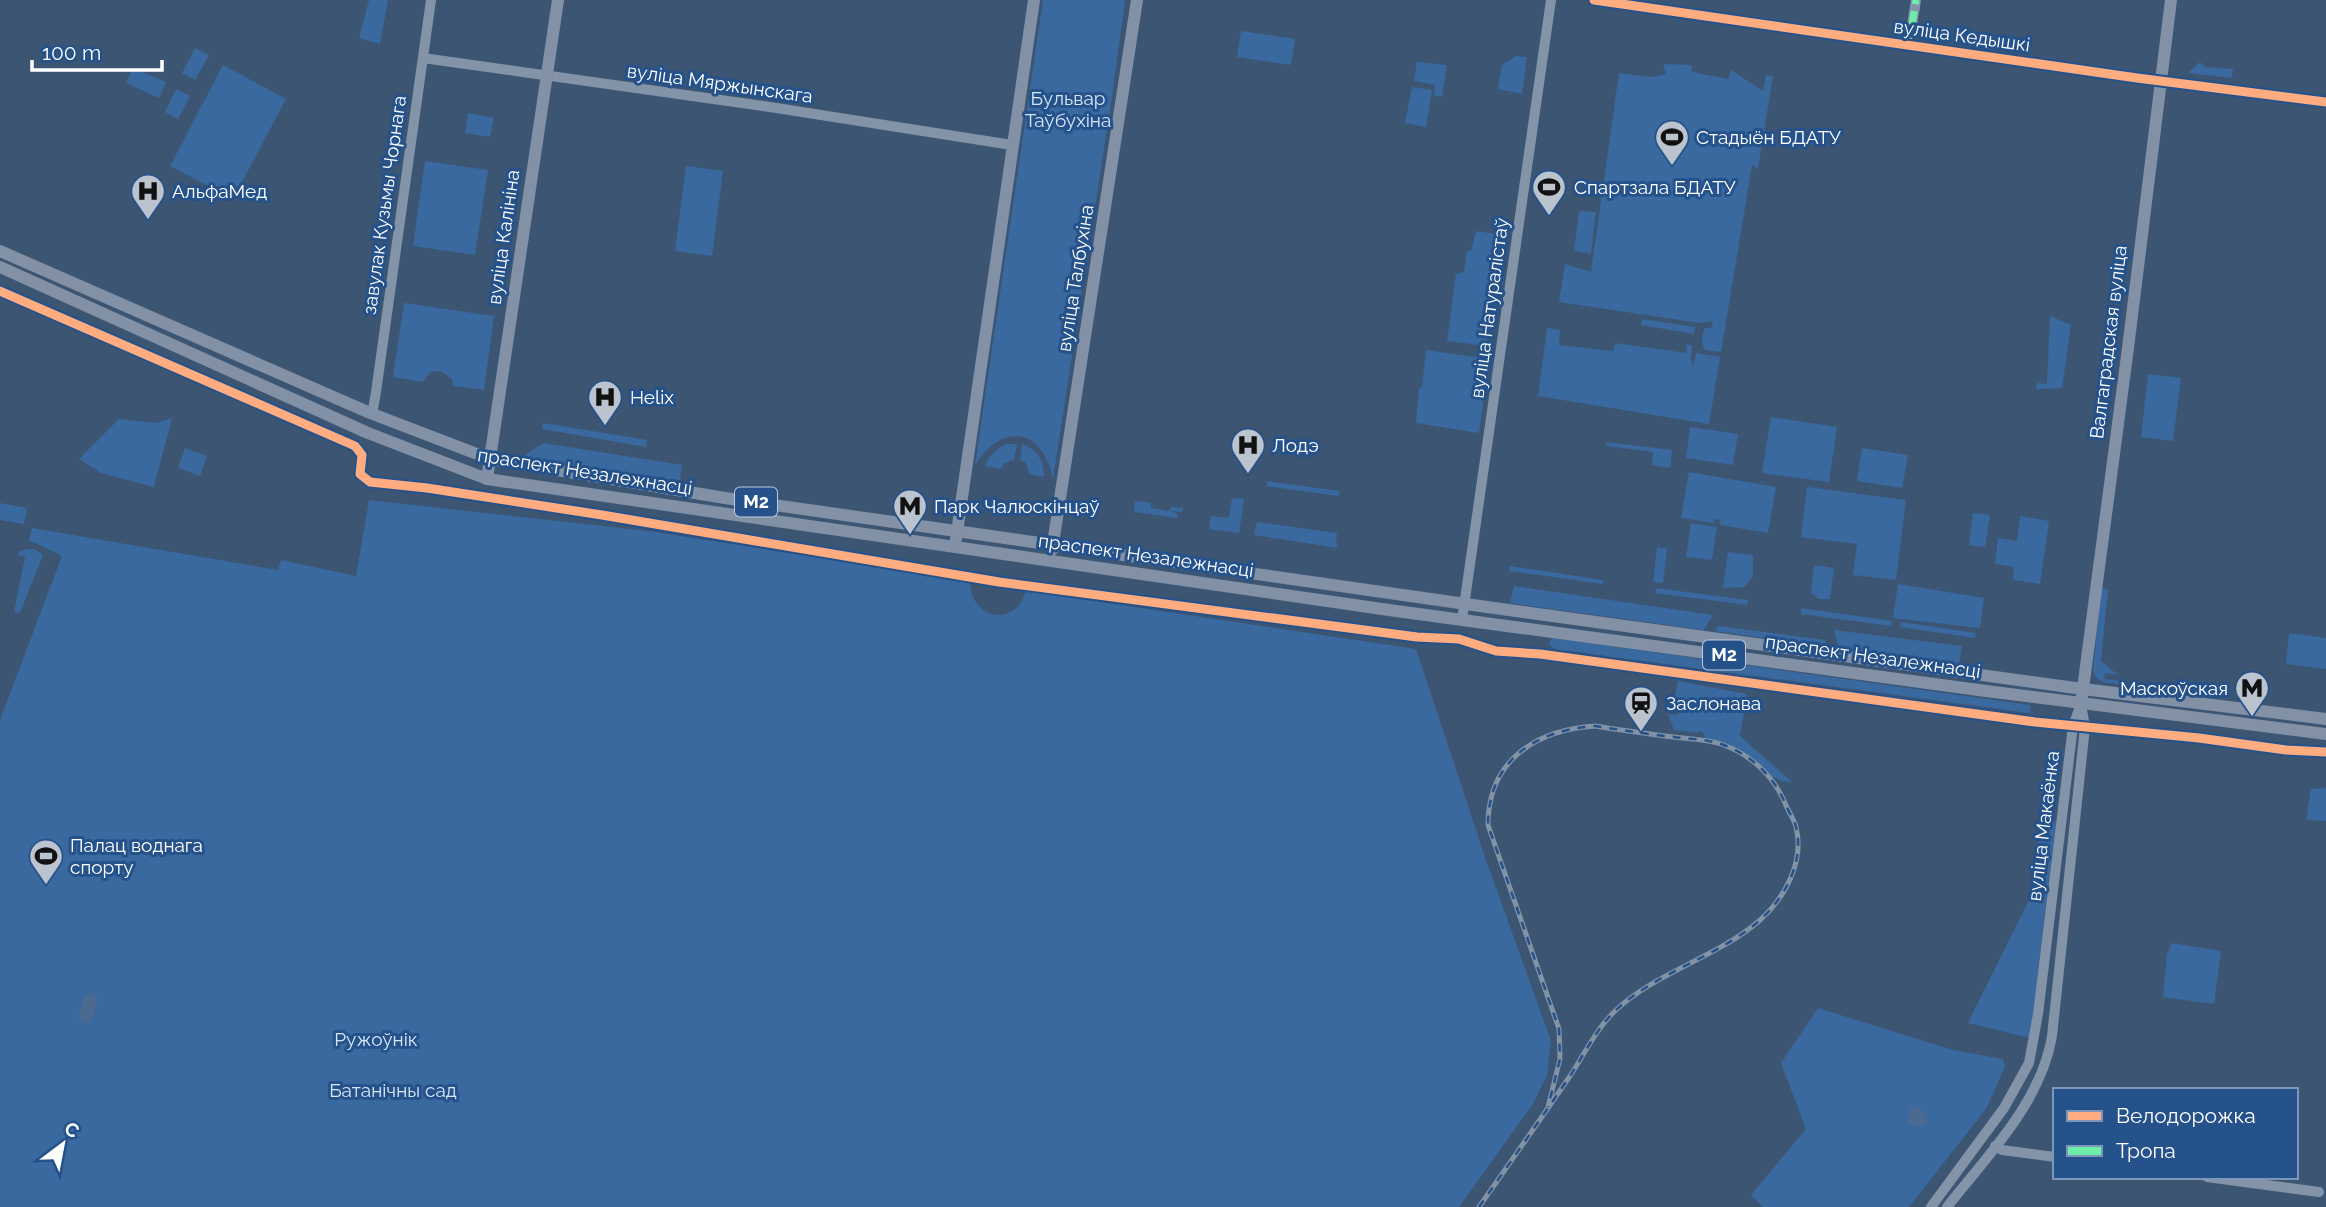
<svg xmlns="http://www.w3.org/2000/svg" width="2326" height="1207" font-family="Raleway,sans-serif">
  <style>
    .green { fill: #39699f }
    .water { fill: #4b6a91 }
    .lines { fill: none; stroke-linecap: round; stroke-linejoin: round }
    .minor { stroke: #8394a8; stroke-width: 10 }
    .major { stroke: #8291a6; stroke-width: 12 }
    .rail-casing { stroke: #8393a6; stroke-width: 5 }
    .rail { stroke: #25528a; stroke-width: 2.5; stroke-dasharray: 8; stroke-linecap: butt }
    .quiet { stroke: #6deda7; stroke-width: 7; stroke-dasharray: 14 7; stroke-linecap: butt }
    .cycleway-casing { stroke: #25528a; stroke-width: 13 }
    .cycleway { stroke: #ffac80; stroke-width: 9 }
    .labels { text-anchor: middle; stroke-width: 6; stroke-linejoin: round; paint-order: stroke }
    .shield { fill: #25528a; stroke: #becbdc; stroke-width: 2 }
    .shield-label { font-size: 18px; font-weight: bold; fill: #fff }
    .street-label { font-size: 19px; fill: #fff; stroke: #25528a }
    .park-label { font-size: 19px; fill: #d6e6f7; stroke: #25528a }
    .poi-label { font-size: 19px; fill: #fff; stroke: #25528a; text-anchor: start }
  </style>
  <rect width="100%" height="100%" fill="#3c5573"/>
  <g class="green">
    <polygon points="369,0 388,0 380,44 359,38"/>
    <path d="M1043,0H1125L1112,97L1053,479C1042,427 1003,422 975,465Z"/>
    <polygon points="1241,31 1295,39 1291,65 1237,57"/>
    <polygon points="195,48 209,55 195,80 182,73"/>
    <polygon points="1516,56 1527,57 1522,94 1498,89 1502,65"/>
    <polygon points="1417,62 1447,65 1442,97 1434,95 1435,85 1414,81"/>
    <polygon points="2200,62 2205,67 2233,69 2232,78 2188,73"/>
    <path d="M1663,64L1691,65L1692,72L1728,79L1731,70L1763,91L1766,75L1773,76L1758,169L1752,165L1721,352L1705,350C1701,342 1701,335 1705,328H1711L1713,321L1700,323L1559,302L1565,264L1591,272L1619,73L1651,77L1666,74Z"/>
    <polygon points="223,65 286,99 233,199 170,166"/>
    <polygon points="133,68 166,82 159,98 126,83"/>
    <polygon points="1412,87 1432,90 1426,127 1405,123"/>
    <polygon points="176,89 190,96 178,119 165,112"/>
    <polygon points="468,113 494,118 490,137 465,133"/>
    <polygon points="425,161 488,170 475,255 413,246"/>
    <polygon points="686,166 723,171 712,256 675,251"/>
    <polygon points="1579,211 1596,212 1591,254 1574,251"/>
    <polygon points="1476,231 1502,235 1486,346 1447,341 1456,274 1464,272 1467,250 1471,251"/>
    <polygon points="404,303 494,316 484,390 453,386 452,379 441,371 430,372 423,382 393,377"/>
    <polygon points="2050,316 2071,325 2062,388 2036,389 2037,383 2047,384"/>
    <polygon points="1642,319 1695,327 1694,334 1641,325"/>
    <polygon points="1547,328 1560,330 1559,345 1613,351 1615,343 1686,353 1687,344 1692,346 1691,360 1693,367 1696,353 1720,357 1709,424 1538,396"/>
    <polygon points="1426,350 1489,359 1479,433 1416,423 1419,388 1422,387"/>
    <polygon points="2148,374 2181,378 2173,441 2141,437"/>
    <polygon points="1771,417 1837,427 1829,482 1762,473"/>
    <polygon points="172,418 154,487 101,473 79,459 119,419 157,423"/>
    <polygon points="543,423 647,440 646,447 542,429"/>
    <polygon points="1690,427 1738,434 1733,465 1686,458"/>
    <polygon points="1606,442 1672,450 1670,468 1652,465 1653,452 1606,446"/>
    <polygon points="543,443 682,465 680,481 522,457"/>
    <path d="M1006,444H1017L1014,460L1004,463L1001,469L985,466C989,455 995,450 1006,444Z"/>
    <path d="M1022,444C1038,450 1044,460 1044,477L1029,474L1026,463L1020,460Z"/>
    <polygon points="185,448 207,456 200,476 178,468"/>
    <polygon points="1862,448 1908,455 1902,488 1857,481"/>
    <polygon points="1689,472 1776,487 1768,533 1720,525 1720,520 1714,519 1714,523 1681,518"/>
    <polygon points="1267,481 1339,491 1339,496 1267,486"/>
    <polygon points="1807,487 1906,500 1896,580 1853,575 1857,544 1801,537"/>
    <polygon points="1232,498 1244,499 1239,533 1209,529 1211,516 1229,518"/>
    <path d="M369,500L648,531L970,581C970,620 1016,628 1026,591L1416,649L1486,860L1551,1041L1547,1075L1533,1104L1459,1207H0V720L62,556L29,540L32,528L278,570L281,560L356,576Z"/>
    <polygon points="1135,501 1151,503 1151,508 1170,511 1171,507 1183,508 1182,512 1171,511 1178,514 1177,518 1134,512"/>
    <polygon points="0,503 27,508 24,524 0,520"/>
    <polygon points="1973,513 1990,515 1985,547 1969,545"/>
    <polygon points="2020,516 2049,521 2040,584 2013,580 2014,567 1995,564 1998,538 2017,541"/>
    <polygon points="1257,522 1337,533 1336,541 1338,548 1254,535"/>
    <polygon points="1691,523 1717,527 1712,560 1686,557"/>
    <polygon points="1657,547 1667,549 1663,583 1653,582"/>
    <polygon points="27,549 34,549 43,555 20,613 14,612 25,557 18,555 20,551"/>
    <polygon points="1728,552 1753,555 1753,576 1745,587 1723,588"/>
    <polygon points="1814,565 1834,568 1830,599 1819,599 1811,593"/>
    <polygon points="1510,566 1603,580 1603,584 1509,571"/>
    <polygon points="1898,584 1984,598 1980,628 1893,618"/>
    <polygon points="1514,586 1713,615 1704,630 1510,603"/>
    <polygon points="1656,588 1748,600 1747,605 1655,593"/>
    <path d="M2101,588L2108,589L2101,661L2118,675L2105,673L2104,679L2121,681V684C2109,684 2096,683 2093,670Z"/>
    <polygon points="1801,608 1892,621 1891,626 1801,614"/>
    <polygon points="1901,622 1976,633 1975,638 1900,627"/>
    <polygon points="1718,626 1825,640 1827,647 1715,631"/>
    <polygon points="1834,630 1962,646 1959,665 1839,648"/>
    <polygon points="2289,633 2326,638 2326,669 2286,664"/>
    <polygon points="1552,638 2030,705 2031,711 2029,713 1555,649 1549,644"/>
    <path d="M1678,681L1747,694L1740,736L1792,782C1769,781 1768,770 1751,758C1737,748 1722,741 1705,738L1703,732L1698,731V733L1674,730L1668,714L1677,715L1680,702L1674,700Z"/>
    <polygon points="2326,788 2326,821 2306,820 2311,789"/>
    <polygon points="2041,820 2056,821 2030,1038 1968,1023 2032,894"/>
    <polygon points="2172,943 2221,951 2214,1004 2163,997 2167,954"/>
    <polygon points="1818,1008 1953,1050 2003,1059 2005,1067 1986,1109 1909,1207 1763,1207 1751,1195 1806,1129 1781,1063"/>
  </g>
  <g class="water">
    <polygon points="93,994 98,1001 91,1023 78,1020 84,996"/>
    <polygon points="1913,1106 1921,1108 1927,1116 1927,1123 1923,1126 1913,1126 1908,1122 1909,1110"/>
  </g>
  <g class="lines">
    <g class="minor">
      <polyline points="1594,0 2137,78 2326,102"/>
      <polyline points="1904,44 1911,31 1916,0"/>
      <polyline points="423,58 770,107 1012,145"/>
      <polyline points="370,413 373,409 376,392 431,0"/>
      <polyline points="1462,620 1551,0"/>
      <polyline points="1995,1146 2002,1150 2055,1157"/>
      <polyline points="2207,1177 2319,1192"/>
      <polyline points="1931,1207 2004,1108 2029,1063 2038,1014 2073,726 2081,704"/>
      <path d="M1947,1207C1987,1156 2041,1103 2052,1036L2085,727L2081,704"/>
    </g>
    <g class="major">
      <polyline points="0,251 370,413 490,459 725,498 1487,607 2083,689 2326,719"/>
      <polyline points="0,267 368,433 487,479 1389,610 1986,691 2326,734"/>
      <polyline points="487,479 558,0"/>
      <polyline points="956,539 1034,0"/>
      <polyline points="1052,550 1137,0"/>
      <polyline points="2082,696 2128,348 2171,0"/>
    </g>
    <g class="rail-casing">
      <path id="rail" d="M1479,1207C1509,1164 1540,1120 1570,1076C1584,1055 1596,1029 1615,1011C1656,972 1716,958 1759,921C1784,899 1805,862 1796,827C1794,819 1788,811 1785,803C1773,775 1750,754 1721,744C1706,739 1689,739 1674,737C1647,734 1621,730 1595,726C1536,730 1488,760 1488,825L1559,1029L1560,1059L1548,1107"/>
    </g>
    <use href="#rail" class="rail"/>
    <polyline class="quiet" points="1904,44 1911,31 1916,0"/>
    <g class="cycleway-casing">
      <g id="cycleway">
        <polyline points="1594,0 2137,78 2326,102"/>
        <polyline points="0,291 355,446 362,455 360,474 370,482 427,488 602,515 999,582 1417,637 1459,639 1496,651 1540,654 2035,722 2199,738 2286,750 2326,752"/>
      </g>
    </g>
    <use href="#cycleway" class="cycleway"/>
  </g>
  <defs>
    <g id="stadium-pin" transform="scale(1.75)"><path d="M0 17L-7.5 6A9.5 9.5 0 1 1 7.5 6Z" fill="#bbc4ce" stroke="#25528a"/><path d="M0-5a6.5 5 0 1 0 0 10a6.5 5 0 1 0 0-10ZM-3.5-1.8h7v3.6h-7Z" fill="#111"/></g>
    <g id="hospital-pin" transform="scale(1.75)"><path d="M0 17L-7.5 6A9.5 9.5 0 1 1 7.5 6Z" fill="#bbc4ce" stroke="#25528a"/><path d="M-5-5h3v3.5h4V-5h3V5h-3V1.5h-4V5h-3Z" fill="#111"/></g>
    <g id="metro-pin" transform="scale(1.75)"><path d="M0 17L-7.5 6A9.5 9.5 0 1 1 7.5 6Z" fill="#bbc4ce" stroke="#25528a"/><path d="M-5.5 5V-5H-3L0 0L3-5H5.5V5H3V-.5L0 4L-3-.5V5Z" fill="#111"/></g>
    <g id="station-pin" transform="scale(1.75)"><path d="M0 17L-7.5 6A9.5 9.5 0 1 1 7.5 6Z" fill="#bbc4ce" stroke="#25528a"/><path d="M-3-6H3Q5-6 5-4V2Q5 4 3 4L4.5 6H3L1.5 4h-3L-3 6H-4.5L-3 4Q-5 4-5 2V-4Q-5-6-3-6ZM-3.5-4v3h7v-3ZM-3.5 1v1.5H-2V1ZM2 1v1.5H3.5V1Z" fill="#111"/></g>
  </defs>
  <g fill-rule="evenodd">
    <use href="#stadium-pin" x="1672" y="137"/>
    <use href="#stadium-pin" x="1549" y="187"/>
    <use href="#hospital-pin" x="148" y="191"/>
    <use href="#hospital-pin" x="605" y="397"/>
    <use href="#hospital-pin" x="1248" y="445"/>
    <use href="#metro-pin" x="910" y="506"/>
    <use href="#metro-pin" x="2252" y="688"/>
    <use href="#station-pin" x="1641" y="703"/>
    <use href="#stadium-pin" x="46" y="856"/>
  </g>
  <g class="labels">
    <g class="shield">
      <rect x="735" y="487.5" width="42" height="29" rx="5"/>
      <rect x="1703" y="640.5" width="42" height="29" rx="5"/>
    </g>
    <g class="shield-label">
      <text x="756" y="508">М2</text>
      <text x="1724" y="661">М2</text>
    </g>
    <g class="street-label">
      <text transform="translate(1962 35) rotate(8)" y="7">вуліца Кедышкі</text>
      <text transform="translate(720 83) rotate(8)" y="7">вуліца Мяржынскага</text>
      <text transform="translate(384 205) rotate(-82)" y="7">завулак Кузьмы Чорнага</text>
      <text transform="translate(503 237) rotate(-82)" y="7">вуліца Калініна</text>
      <text transform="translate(1075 278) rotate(-81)" y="7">вуліца Талбухіна</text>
      <text transform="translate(1489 308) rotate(-82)" y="7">вуліца Натуралістаў</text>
      <text transform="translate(2108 342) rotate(-83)" y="7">Валгаградская вуліца</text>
      <text transform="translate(585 471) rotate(9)" y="7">праспект Незалежнасці</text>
      <text transform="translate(1146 555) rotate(8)" y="7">праспект Незалежнасці</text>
      <text transform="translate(1873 656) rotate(8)" y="7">праспект Незалежнасці</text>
      <text transform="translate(2043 826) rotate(-83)" y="7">вуліца Макаёнка</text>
    </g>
    <g class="park-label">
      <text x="1068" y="105">Бульвар<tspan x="1068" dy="22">Таўбухіна</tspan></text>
      <text x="376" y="1046">Ружоўнік</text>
      <text x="393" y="1097">Батанічны сад</text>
    </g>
    <g class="poi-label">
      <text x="1696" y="144">Стадыён БДАТУ</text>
      <text x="1574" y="194">Спартзала БДАТУ</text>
      <text x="172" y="198">АльфаМед</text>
      <text x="630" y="404">Helix</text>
      <text x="1272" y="452">Лодэ</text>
      <text x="934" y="513">Парк Чалюскінцаў</text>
      <text x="2228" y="695" text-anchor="end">Маскоўская</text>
      <text x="1666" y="710">Заслонава</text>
      <text x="70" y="852">Палац воднага<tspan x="70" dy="22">спорту</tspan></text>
    </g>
  </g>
  <rect x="2053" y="1088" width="245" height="91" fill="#25528a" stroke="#7c97b9" stroke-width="2"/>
  <rect x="2067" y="1111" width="35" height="10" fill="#ffac80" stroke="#7c97b9" stroke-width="2"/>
  <text x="2116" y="1123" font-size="21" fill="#ffffff">Велодорожка</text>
  <rect x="2067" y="1146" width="35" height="10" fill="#6deda7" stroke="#7c97b9" stroke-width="2"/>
  <text x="2116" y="1158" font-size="21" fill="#ffffff">Тропа</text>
  <g transform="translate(63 1144) rotate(32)" stroke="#25528a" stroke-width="5" paint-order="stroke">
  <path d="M0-5L12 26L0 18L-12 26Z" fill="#ffffff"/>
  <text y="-10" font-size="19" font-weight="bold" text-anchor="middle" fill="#ffffff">С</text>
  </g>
  <path d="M32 60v10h130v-10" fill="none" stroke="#ffffff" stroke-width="3.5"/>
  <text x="42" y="60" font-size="21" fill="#ffffff" stroke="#25528a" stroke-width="5" paint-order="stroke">100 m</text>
</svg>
